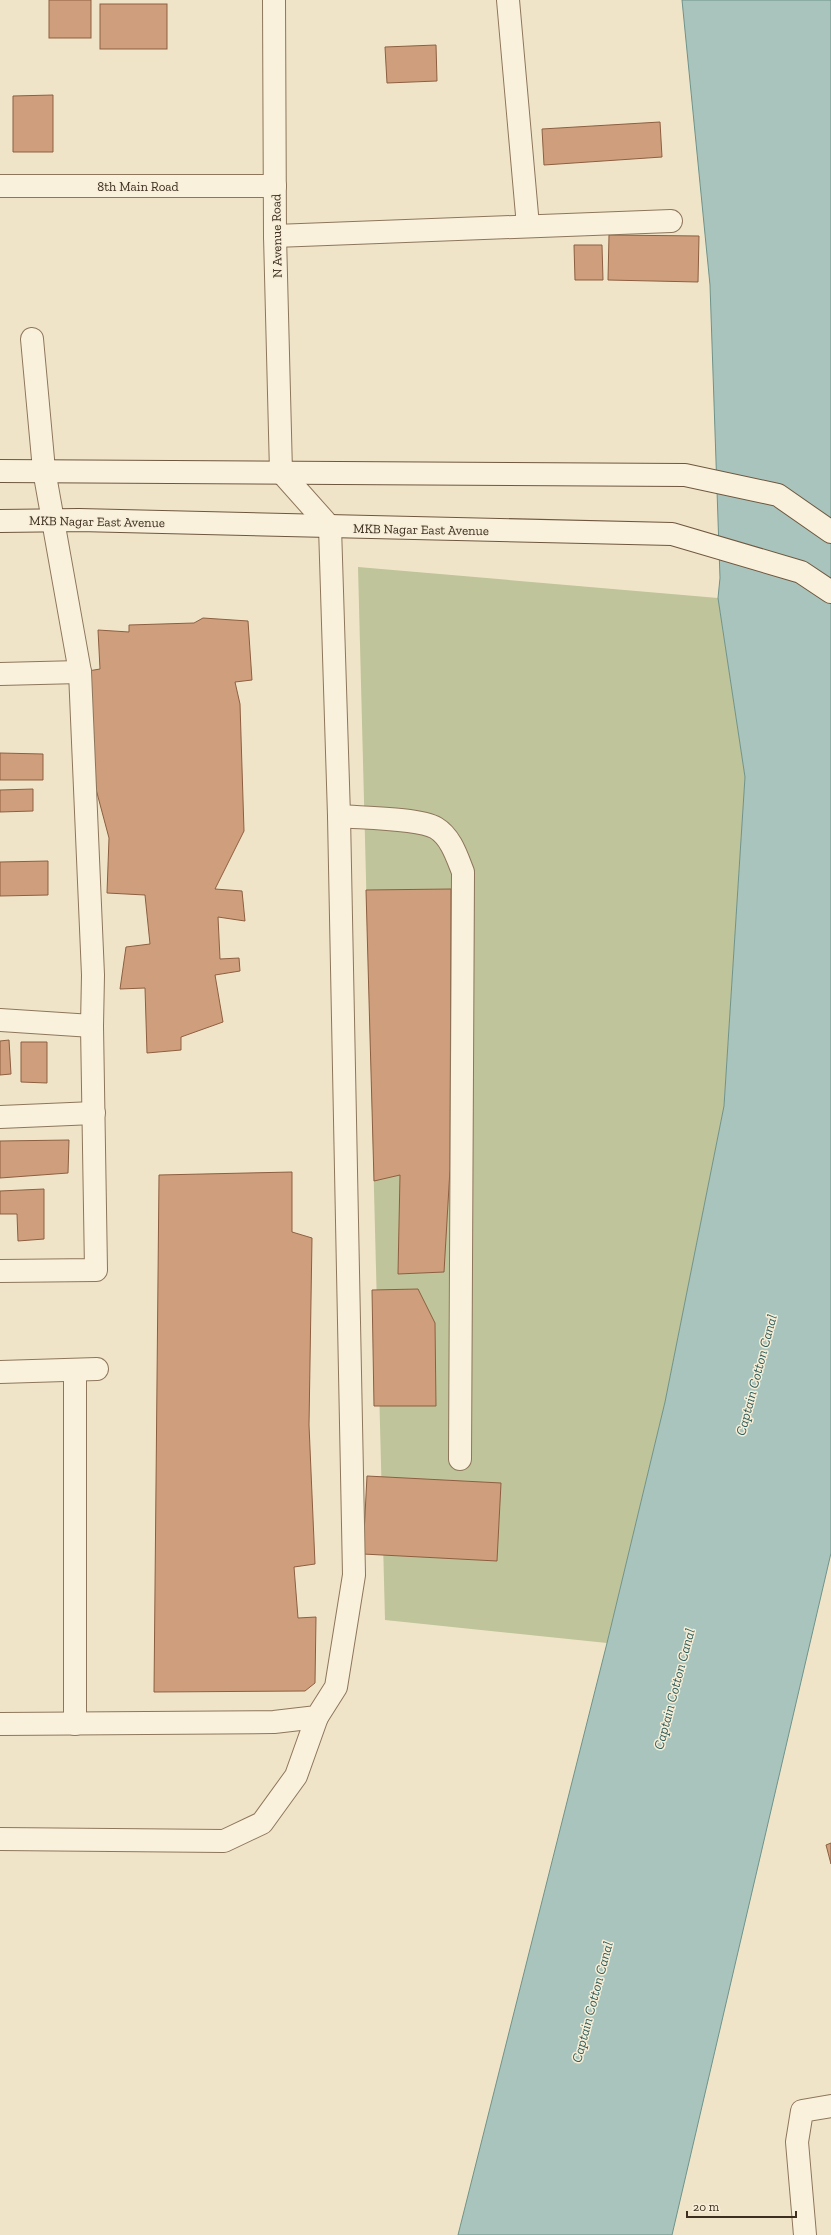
<svg xmlns="http://www.w3.org/2000/svg" width="831" height="2235" font-family="'Zilla Slab',serif">
  <style>
    .cemetery { fill: #bfc49a }
    .water { fill: #a9c4bc; stroke: #6f938a }
    .building { fill: #cf9f7d; stroke: #8d5f41 }
    .lines { fill: none; stroke-linecap: round; stroke-linejoin: round }
    .lane-casing { stroke: #8d765c; stroke-width: 24 }
    .street-casing { stroke: #8d765c; stroke-width: 24 }
    .secondary-casing { stroke: #6f573f; stroke-width: 24 }
    .lane { stroke: #faf1dc; stroke-width: 22 }
    .street { stroke: #faf1dc; stroke-width: 22 }
    .secondary { stroke: #faf1dc; stroke-width: 22 }
    .labels { text-anchor: middle; stroke-width: 3; stroke-linejoin: round; paint-order: stroke }
    .street-label { font-size: 13px; fill: #3d2e20; stroke: #f7eed8 }
    .water-label { font-size: 14px; font-style: italic; fill: #2f5d5a; stroke: #f7eed8 }
  </style>
  <rect width="100%" height="100%" fill="#f0e4c8"/>
  <polygon class="cemetery" points="358,567 718,598 745,777 724,1106 665,1402 607,1643 385,1620"/>
  <polygon class="water" points="682,0 831,0 831,1553 672,2235 458,2235 607,1643 665,1402 724,1106 745,777 718,598 720,578 710,285"/>
  <g class="building">
    <rect x="49" y="0" width="42" height="38"/>
    <rect x="100" y="4" width="67" height="45"/>
    <polygon points="436,45 437,81 387,83 385,47"/>
    <polygon points="53,95 53,152 13,152 13,96"/>
    <polygon points="660,122 662,157 544,165 542,129"/>
    <polygon points="609,235 699,236 698,282 608,280"/>
    <polygon points="574,245 602,245 603,280 575,280"/>
    <polygon points="203,618 248,621 252,680 235,682 240,704 244,831 215,889 242,891 245,921 218,917 220,959 239,958 240,971 215,975 223,1022 181,1037 181,1050 147,1053 145,988 120,989 126,947 150,944 145,895 107,893 109,838 93,778 88,671 100,669 98,630 129,632 129,625 194,623"/>
    <polygon points="0,753 43,754 43,780 0,780"/>
    <polygon points="33,789 33,811 0,812 0,790"/>
    <polygon points="48,861 48,895 0,896 0,862"/>
    <polygon points="451,889 450,1169 444,1272 398,1274 400,1175 374,1181 366,890"/>
    <polygon points="9,1040 11,1074 0,1075 0,1041"/>
    <polygon points="21,1042 47,1042 47,1083 21,1082"/>
    <polygon points="69,1140 68,1173 0,1178 0,1141"/>
    <polygon points="292,1172 292,1232 312,1238 309,1425 315,1564 294,1567 298,1618 316,1617 315,1683 305,1691 154,1692 159,1175"/>
    <polygon points="44,1189 44,1239 18,1241 17,1214 0,1214 0,1191"/>
    <polygon points="418,1289 435,1323 436,1406 374,1406 372,1290"/>
    <polygon points="367,1476 501,1483 497,1561 363,1554"/>
    <polygon points="831,1843 831,1864 826,1845"/>
  </g>
  <g class="lines">
    <g class="lane-casing">
      <g id="lane">
        <path d="M339,816C362,818 419,818 436,828C451,837 457,857 463,872L460,1459"/>
        <polyline points="0,1839 224,1841 262,1823 296,1776 317,1717"/>
      </g>
    </g>
    <g class="street-casing">
      <g id="street">
        <polyline points="508,0 528,226"/>
        <polyline points="0,186 275,186"/>
        <polyline points="275,236 671,221"/>
        <polyline points="0,674 80,672"/>
        <polyline points="0,1020 92,1026"/>
        <polyline points="0,1117 94,1113"/>
        <polyline points="0,1271 96,1270 92,1026 93,975 80,672 44,470 32,339"/>
        <polyline points="75,1370 75,1724"/>
        <polyline points="0,1372 97,1369"/>
        <polyline points="0,1724 274,1722 317,1717 336,1687 354,1575 339,816 330,527 281,472 275,236 274,0"/>
        <polyline points="805,2235 797,2142 802,2111 831,2106"/>
      </g>
    </g>
    <g class="secondary-casing">
      <g id="secondary">
        <polyline points="0,471 685,475 778,495 831,532"/>
        <polyline points="0,521 79,520 672,534 801,572 831,592"/>
      </g>
    </g>
    <use href="#lane" class="lane"/>
    <use href="#street" class="street"/>
    <use href="#secondary" class="secondary"/>
  </g>
  <g class="labels">
    <g class="street-label">
      <text x="138" y="191">8th Main Road</text>
      <text transform="translate(276 236) rotate(-91)" y="5">N Avenue Road</text>
      <text transform="translate(97 521) rotate(1)" y="5">MKB Nagar East Avenue</text>
      <text transform="translate(421 529) rotate(1)" y="5">MKB Nagar East Avenue</text>
    </g>
    <g class="water-label">
      <text transform="translate(756 1375) rotate(-75)" y="5">Captain Cotton Canal</text>
      <text transform="translate(674 1689) rotate(-75)" y="5">Captain Cotton Canal</text>
      <text transform="translate(592 2002) rotate(-75)" y="5">Captain Cotton Canal</text>
    </g>
  </g>
  <path d="M687 2211v6h109v-6" fill="none" stroke="#3d2e20" stroke-width="2"/>
  <text x="693" y="2211" font-size="12" fill="#3d2e20" stroke="#f7eed8" stroke-width="3" paint-order="stroke">20 m</text>
</svg>
